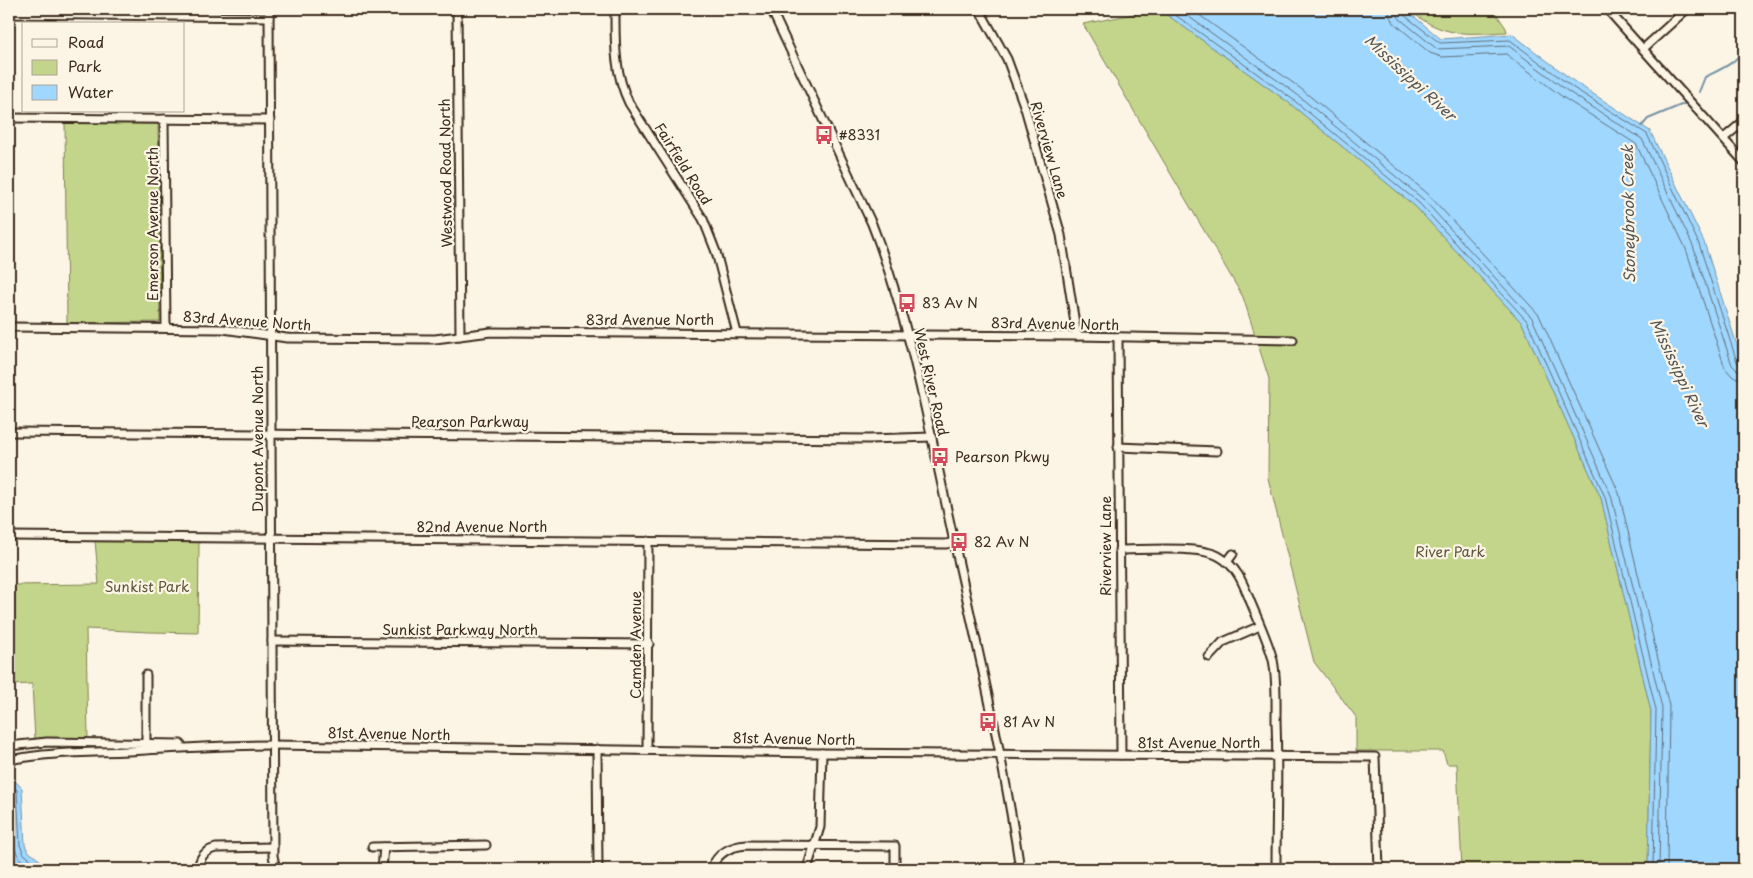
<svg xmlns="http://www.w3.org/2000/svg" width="1753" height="878" font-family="'Playpen Sans',sans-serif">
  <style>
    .green { fill: #c3d58a; stroke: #7f8054 }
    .water { fill: #9fd7ff; stroke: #7792a5 }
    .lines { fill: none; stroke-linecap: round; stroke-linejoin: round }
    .shore { stroke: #636f78; stroke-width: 1 }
    .stream { stroke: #7792a5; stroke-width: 2 }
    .minor-casing { stroke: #3b2a1e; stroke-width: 11 }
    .minor { stroke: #fcf5e5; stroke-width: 7 }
    .labels { text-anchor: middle; stroke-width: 4.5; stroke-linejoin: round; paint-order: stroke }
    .poi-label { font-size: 14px; fill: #3b2a1e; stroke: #fcf5e5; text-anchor: start }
    .street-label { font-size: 14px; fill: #3b2a1e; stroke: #fcf5e5 }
    .park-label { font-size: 14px; fill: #5d5539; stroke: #fcf5e5 }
    .water-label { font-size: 15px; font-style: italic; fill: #545556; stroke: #fcf5e5 }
  </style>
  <rect width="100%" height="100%" fill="#fcf5e5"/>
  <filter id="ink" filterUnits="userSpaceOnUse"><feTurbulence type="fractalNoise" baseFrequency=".02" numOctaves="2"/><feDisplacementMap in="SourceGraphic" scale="10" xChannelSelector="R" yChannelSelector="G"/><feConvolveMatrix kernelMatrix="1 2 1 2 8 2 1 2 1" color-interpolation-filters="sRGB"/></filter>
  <g filter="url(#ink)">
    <g class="green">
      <polygon points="1159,9 1288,102 1416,207 1522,323 1601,498 1651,711 1648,869 1462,869 1457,764 1447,764 1443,751 1356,751 1356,717 1314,662 1268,478 1269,379 1243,297 1083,24"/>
      <path d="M1408,9H1493L1506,28L1507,32C1464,34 1443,38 1408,9Z"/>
      <polygon points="65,123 158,124 160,322 67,323"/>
      <polygon points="95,541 199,542 198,633 150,632 86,629 88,740 35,740 32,684 9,685 9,585 99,584"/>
    </g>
    <g class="water">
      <polygon points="1159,9 1405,9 1441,39 1512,34 1575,82 1650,131 1704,242 1744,367 1744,869 1648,869 1651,711 1601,498 1522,323 1416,207 1288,102"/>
      <polygon points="9,779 14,780 22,788 25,845 28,851 51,869 9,869"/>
    </g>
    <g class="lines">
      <g class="shore">
        <polyline points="1167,9 1291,98 1419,203 1527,321 1605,497 1656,710 1653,869"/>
        <polyline points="1178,9 1295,93 1423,199 1532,318 1611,495 1662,708 1659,869"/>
        <polyline points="1191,9 1300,88 1427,193 1539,315 1619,493 1669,706 1667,869"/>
        <polyline points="1389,9 1390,17 1394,23 1430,53 1442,57 1506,54 1564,98 1636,144 1686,249 1725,368 1733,377 1744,379"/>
        <polyline points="1396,9 1397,14 1400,19 1437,49 1509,46 1569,92 1642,139 1693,246 1732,365 1737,370 1744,372"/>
        <polyline points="1402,9 1404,15 1440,43 1510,40 1572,87 1647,134 1699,244 1737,362 1740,365 1744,366"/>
        <polyline points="9,784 14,787 17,790 20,845 24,854 43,869"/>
        <polyline points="9,791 11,796 15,849 19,858 33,869"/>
      </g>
      <g class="stream">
        <path d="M1699,92L1705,77C1719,70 1741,62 1744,45"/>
        <polyline points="1642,126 1648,119 1686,103"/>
      </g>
      <g class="minor-casing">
        <g id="minor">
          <polyline points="269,9 273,856 276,869"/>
          <polyline points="457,9 460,336"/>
          <path d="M615,9C615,42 614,72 629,103L703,219L716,252L737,333"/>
          <path d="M771,9L872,224C910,322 929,426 951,528C976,641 1003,754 1020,869"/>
          <polyline points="979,9 1007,59 1025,108 1061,235 1077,336"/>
          <polyline points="1607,9 1744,162"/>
          <polyline points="9,14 269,17"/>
          <polyline points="1643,49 1687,9"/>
          <polyline points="9,118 270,120"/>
          <polyline points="164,119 166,328"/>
          <polyline points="1724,138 1744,121"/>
          <polyline points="9,327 223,329 287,338 435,339 491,332 1077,336 1293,340"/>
          <polyline points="1118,337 1121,755"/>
          <polyline points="9,432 869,439 932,437"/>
          <polyline points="1118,447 1217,451"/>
          <polyline points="9,536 946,544 954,542"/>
          <path d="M1119,550C1144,550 1200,545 1220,557C1238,567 1244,586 1251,603C1259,622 1268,641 1273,660C1277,680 1276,701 1276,721C1278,770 1276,820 1276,869"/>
          <polyline points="1227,562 1233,554"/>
          <polyline points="272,641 649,644"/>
          <polyline points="1209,657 1223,642 1260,626"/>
          <polyline points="146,675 146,745"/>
          <polyline points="9,746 47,742 181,744"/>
          <polyline points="597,749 598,869"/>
          <polyline points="647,750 648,541"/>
          <path d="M9,760C54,751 100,753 146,750C188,748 230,745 272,745L818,753L1375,757L1379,869"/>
          <polyline points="372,847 486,845"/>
          <path d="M198,869C200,857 204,851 216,848L273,847"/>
          <polyline points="382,869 384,847"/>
          <path d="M711,869C717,853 731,846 747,845L895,846V869"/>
          <polyline points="807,869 820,827 822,753"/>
        </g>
      </g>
      <use href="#minor" class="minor"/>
    </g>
  </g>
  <defs>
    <g id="bus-bare" transform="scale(1.5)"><path d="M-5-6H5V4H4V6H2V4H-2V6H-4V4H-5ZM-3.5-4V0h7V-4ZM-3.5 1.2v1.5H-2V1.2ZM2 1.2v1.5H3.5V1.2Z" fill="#d1495b" stroke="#fcf5e5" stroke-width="2.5" paint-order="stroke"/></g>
  </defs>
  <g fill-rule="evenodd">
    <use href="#bus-bare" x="824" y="135"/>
    <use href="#bus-bare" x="907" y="303"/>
    <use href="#bus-bare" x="940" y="457"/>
    <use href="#bus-bare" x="959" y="542"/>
    <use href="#bus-bare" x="988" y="722"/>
  </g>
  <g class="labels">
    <g class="poi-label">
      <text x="839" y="140">#8331</text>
      <text x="922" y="308">83 Av N</text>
      <text x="955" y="462">Pearson Pkwy</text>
      <text x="974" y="547">82 Av N</text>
      <text x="1003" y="727">81 Av N</text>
    </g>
    <g class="street-label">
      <text transform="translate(1049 150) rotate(74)" y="5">Riverview Lane</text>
      <text transform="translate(683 164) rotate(58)" y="5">Fairfield Road</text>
      <text transform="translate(446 173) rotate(-91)" y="5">Westwood Road North</text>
      <text transform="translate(153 224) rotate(-90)" y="5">Emerson Avenue North</text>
      <text x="650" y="325">83rd Avenue North</text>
      <text transform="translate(247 321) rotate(4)" y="5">83rd Avenue North</text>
      <text transform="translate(1055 324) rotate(1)" y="5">83rd Avenue North</text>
      <text transform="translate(931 382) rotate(77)" y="5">West River Road</text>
      <text x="470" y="427">Pearson Parkway</text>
      <text transform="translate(258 439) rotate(-90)" y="5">Dupont Avenue North</text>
      <text x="482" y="532">82nd Avenue North</text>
      <text transform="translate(1106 546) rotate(-90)" y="5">Riverview Lane</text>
      <text x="460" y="635">Sunkist Parkway North</text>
      <text transform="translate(636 645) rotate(-90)" y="5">Camden Avenue</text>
      <text transform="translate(389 734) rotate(1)" y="5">81st Avenue North</text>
      <text transform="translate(794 739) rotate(1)" y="5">81st Avenue North</text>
      <text x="1199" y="748">81st Avenue North</text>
    </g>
    <g class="park-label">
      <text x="1450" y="557">River Park</text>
      <text x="147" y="592">Sunkist Park</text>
    </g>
    <g class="water-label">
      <text transform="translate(1410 78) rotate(43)" y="5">Mississippi River</text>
      <text transform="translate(1629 214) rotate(-91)" y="5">Stoneybrook Creek</text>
      <text transform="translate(1679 373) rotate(65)" y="5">Mississippi River</text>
    </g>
  </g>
  <rect width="1753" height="878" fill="none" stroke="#fcf5e5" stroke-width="30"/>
  <rect x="15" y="15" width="1723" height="848" fill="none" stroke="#3b2a1e" stroke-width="2" filter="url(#ink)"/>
  <rect x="22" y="22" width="162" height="90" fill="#fcf5e5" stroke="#afa495"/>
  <rect x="32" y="39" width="25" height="8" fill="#fcf5e5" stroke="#afa495"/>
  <text x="68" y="48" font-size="15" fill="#3b2a1e">Road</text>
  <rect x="32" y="60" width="25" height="15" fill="#c3d58a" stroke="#afa495"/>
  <text x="68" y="72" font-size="15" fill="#3b2a1e">Park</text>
  <rect x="32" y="85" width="25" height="15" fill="#9fd7ff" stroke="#afa495"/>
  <text x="68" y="98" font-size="15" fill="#3b2a1e">Water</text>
</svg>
